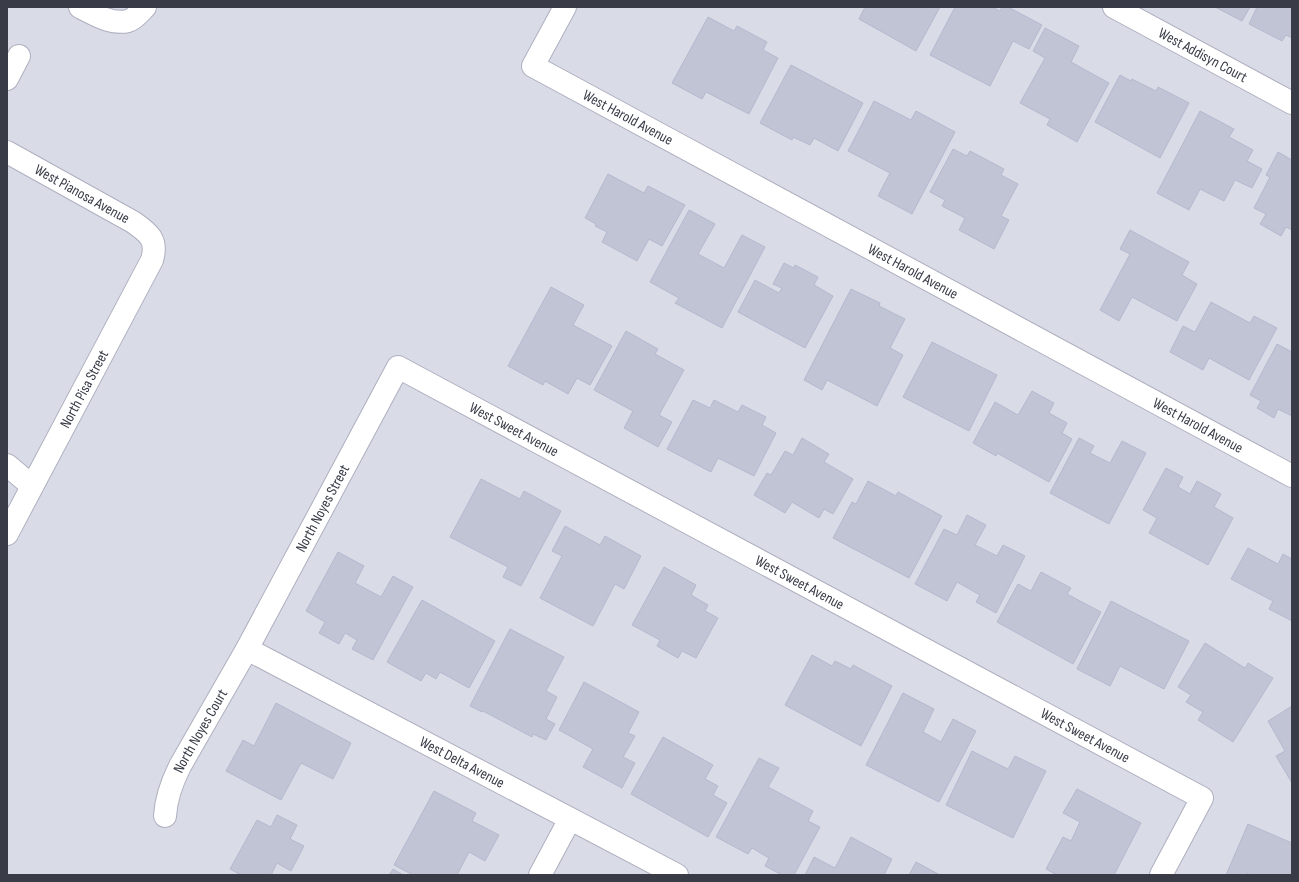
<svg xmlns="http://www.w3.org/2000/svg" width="1299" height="882" font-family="'Sofia Sans Condensed',sans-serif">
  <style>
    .residential { fill: #d9dbe7 }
    .building { fill: #c1c4d4; stroke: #b5b9cf }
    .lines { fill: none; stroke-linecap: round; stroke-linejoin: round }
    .minor-casing { stroke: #aeb0bf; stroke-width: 24 }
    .minor { stroke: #fff; stroke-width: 22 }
    .labels { text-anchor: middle; stroke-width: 3; stroke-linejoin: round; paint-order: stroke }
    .street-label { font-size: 15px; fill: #393c47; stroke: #fff }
  </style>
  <rect width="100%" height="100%" fill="#ebebf4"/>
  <rect class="residential" x="7" y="7" width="1285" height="868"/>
  <g class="building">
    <polygon points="865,7 940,7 916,51 859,19"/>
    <polygon points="955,7 992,7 1000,11 1002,7 1008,7 1042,25 1029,49 1013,41 990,86 930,55"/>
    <polygon points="1215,7 1250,7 1242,21"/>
    <polygon points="1257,7 1292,7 1292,38 1286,35 1282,41 1249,24"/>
    <polygon points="708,17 734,31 737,26 767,42 763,50 778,58 749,114 706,92 702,99 672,83"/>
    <polygon points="1045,28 1079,46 1071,62 1109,83 1077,142 1047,125 1050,119 1020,103 1045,58 1033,51"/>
    <polygon points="791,65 863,103 838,151 814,138 810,145 793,137 792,140 760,123"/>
    <polygon points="1120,75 1131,81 1132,79 1156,91 1158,87 1189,103 1160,158 1095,122"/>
    <polygon points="874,101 911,120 916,111 955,132 912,214 878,196 890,173 848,151"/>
    <polygon points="1200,111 1234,129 1229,137 1253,150 1247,161 1262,169 1252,188 1235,180 1224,201 1200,189 1189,210 1157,193"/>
    <polygon points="953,149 967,156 970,151 1004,169 1001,175 1018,184 1001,216 1009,220 994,249 959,230 965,218 942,206 945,200 930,192"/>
    <polygon points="1278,152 1292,160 1292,230 1286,227 1281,236 1260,224 1266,214 1254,208 1270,177 1266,175"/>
    <polygon points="608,174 644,193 648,186 685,205 662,246 649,239 637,261 602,242 607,232 595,226 596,224 585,218"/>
    <polygon points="689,210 715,224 698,254 724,268 742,235 765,247 722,328 675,303 679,298 650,282"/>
    <polygon points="1130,230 1189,262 1182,275 1197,284 1177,321 1132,297 1119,321 1100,310 1130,254 1120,249"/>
    <polygon points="784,263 794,268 795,265 818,277 814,285 833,296 805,348 738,312 755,280 779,293 782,288 773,284"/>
    <polygon points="551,287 584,305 573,325 612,346 590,385 577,378 568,394 545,381 543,385 508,366"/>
    <polygon points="851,289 880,303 879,306 905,319 890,348 903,355 877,406 827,380 822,390 804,380"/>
    <polygon points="1211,302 1250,323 1254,316 1277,328 1249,380 1209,358 1203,370 1170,352 1183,326 1195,332"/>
    <polygon points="626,331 658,349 655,354 684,370 659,415 672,422 658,447 624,428 633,411 594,390"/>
    <polygon points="932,342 997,375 969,431 903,397"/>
    <polygon points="1277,344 1292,352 1292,416 1278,409 1274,418 1257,408 1261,401 1250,395"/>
    <polygon points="1032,391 1054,403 1049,413 1067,423 1062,433 1072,439 1049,482 997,453 996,456 973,443 995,402 1018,415"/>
    <polygon points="693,400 710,408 714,400 738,412 742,405 766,417 762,425 776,433 754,476 718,458 711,472 667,449"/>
    <polygon points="802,438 829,454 824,462 853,479 833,514 824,509 819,518 792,502 785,513 754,495 767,473 771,475 785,451 793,455"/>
    <polygon points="1079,438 1094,446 1090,453 1110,463 1122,441 1146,453 1109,524 1050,493"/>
    <polygon points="1166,468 1183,477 1178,487 1190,494 1197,481 1221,494 1214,507 1233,518 1208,565 1149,533 1157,518 1143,510"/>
    <polygon points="481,479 520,499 524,491 561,511 521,586 503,577 508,567 450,537"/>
    <polygon points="868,481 896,496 898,492 942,516 909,578 833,538 852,502 856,504"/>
    <polygon points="967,515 986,525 975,545 997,556 1003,545 1025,556 996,613 976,602 980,595 957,582 947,601 915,584 944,529 957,535"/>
    <polygon points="565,526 600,545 605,536 641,556 624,589 615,584 593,626 540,598 562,556 552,551"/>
    <polygon points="1248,548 1278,564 1283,554 1292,559 1292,621 1269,609 1273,601 1231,579"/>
    <polygon points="338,552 364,566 355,583 381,597 393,576 413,587 373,660 352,649 357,640 345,633 339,644 319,633 325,622 306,611"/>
    <polygon points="664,567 696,585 691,595 708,605 705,611 718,618 696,658 682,651 678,658 657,646 660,640 632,625"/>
    <polygon points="1041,572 1071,588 1067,594 1101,612 1073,664 997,622 1018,584 1031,591"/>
    <polygon points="422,600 495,641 469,688 440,672 436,679 426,673 421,681 387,662"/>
    <polygon points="1111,601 1189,641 1164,689 1120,666 1110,686 1077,669"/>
    <polygon points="510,629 564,657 546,691 557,697 546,719 555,724 546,740 533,734 532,737 483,711 482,712 470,706"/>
    <polygon points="1205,643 1245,668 1248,663 1273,678 1233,742 1198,720 1203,712 1186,702 1191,695 1178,687"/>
    <polygon points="812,655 832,666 835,661 851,669 853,665 892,686 861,746 785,705"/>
    <polygon points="584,682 639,712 628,733 635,736 623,757 635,763 622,788 583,767 593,749 559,730"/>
    <polygon points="903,693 934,709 923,732 941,742 953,719 976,731 939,802 866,765"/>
    <polygon points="276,703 351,743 333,779 301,763 281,800 226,771 243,740 254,746"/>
    <polygon points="1292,706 1292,783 1276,756 1285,751 1268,721"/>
    <polygon points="663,737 713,765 705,779 718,786 713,795 727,803 708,837 631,794"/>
    <polygon points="972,751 1008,769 1015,756 1046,771 1013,838 946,805"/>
    <polygon points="759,758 779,768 768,787 813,811 808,821 820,827 794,875 782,875 765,866 769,858 752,848 748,854 716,837"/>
    <polygon points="1077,789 1141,823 1114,875 1057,875 1046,869 1063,837 1071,841 1080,822 1063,813"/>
    <polygon points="434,791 476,813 472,821 499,835 485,861 469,852 457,875 413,875 394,865"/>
    <polygon points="277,815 297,825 290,839 304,846 291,871 277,863 271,875 241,875 230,869 257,820 271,827"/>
    <polygon points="1248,824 1292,843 1292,875 1251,875 1247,873 1246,875 1226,875"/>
    <polygon points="851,837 892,859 884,875 805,875 814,857 835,868"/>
    <polygon points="916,862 940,875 909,875"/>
    <polygon points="393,869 403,875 389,875"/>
  </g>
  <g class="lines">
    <g class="minor-casing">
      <g id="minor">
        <path d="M80,7C93,14 112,25 128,21C135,19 140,12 145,7"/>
        <path id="s1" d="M565,7L533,66L1292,476"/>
        <path id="s2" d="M1114,7L1292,103"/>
        <polyline points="7,79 19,56"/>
        <path id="s3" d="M7,152L133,222C149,233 158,240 152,260L7,534"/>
        <polyline points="7,465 32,486"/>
        <path id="s4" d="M247,649L677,875"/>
        <path id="s5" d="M165,816C166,798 172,782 180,766L247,649L398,367L1202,798L1161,875"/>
        <polyline points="540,875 570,819"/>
      </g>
    </g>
    <use href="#minor" class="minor"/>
  </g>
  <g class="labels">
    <g class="street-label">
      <text dy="5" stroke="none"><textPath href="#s2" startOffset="101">West Addisyn Court</textPath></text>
      <text dy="5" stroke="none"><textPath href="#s1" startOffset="175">West Harold Avenue</textPath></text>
      <text dy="5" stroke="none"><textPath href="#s3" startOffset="86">West Pianosa Avenue</textPath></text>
      <text dy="5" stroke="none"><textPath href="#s1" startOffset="499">West Harold Avenue</textPath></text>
      <text transform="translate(84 389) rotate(-62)" y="5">North Pisa Street</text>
      <text dy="5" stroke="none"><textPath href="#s1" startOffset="823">West Harold Avenue</textPath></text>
      <text dy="5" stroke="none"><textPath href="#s5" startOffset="639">West Sweet Avenue</textPath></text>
      <text dy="5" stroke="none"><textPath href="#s5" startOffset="347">North Noyes Street</textPath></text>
      <text dy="5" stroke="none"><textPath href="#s5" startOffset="963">West Sweet Avenue</textPath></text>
      <text dy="5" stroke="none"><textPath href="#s5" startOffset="93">North Noyes Court</textPath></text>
      <text dy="5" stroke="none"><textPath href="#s5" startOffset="1287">West Sweet Avenue</textPath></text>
      <text dy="5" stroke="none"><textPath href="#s4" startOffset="243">West Delta Avenue</textPath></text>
    </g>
  </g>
  <rect width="1299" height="882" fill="none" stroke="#393c47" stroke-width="16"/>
</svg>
